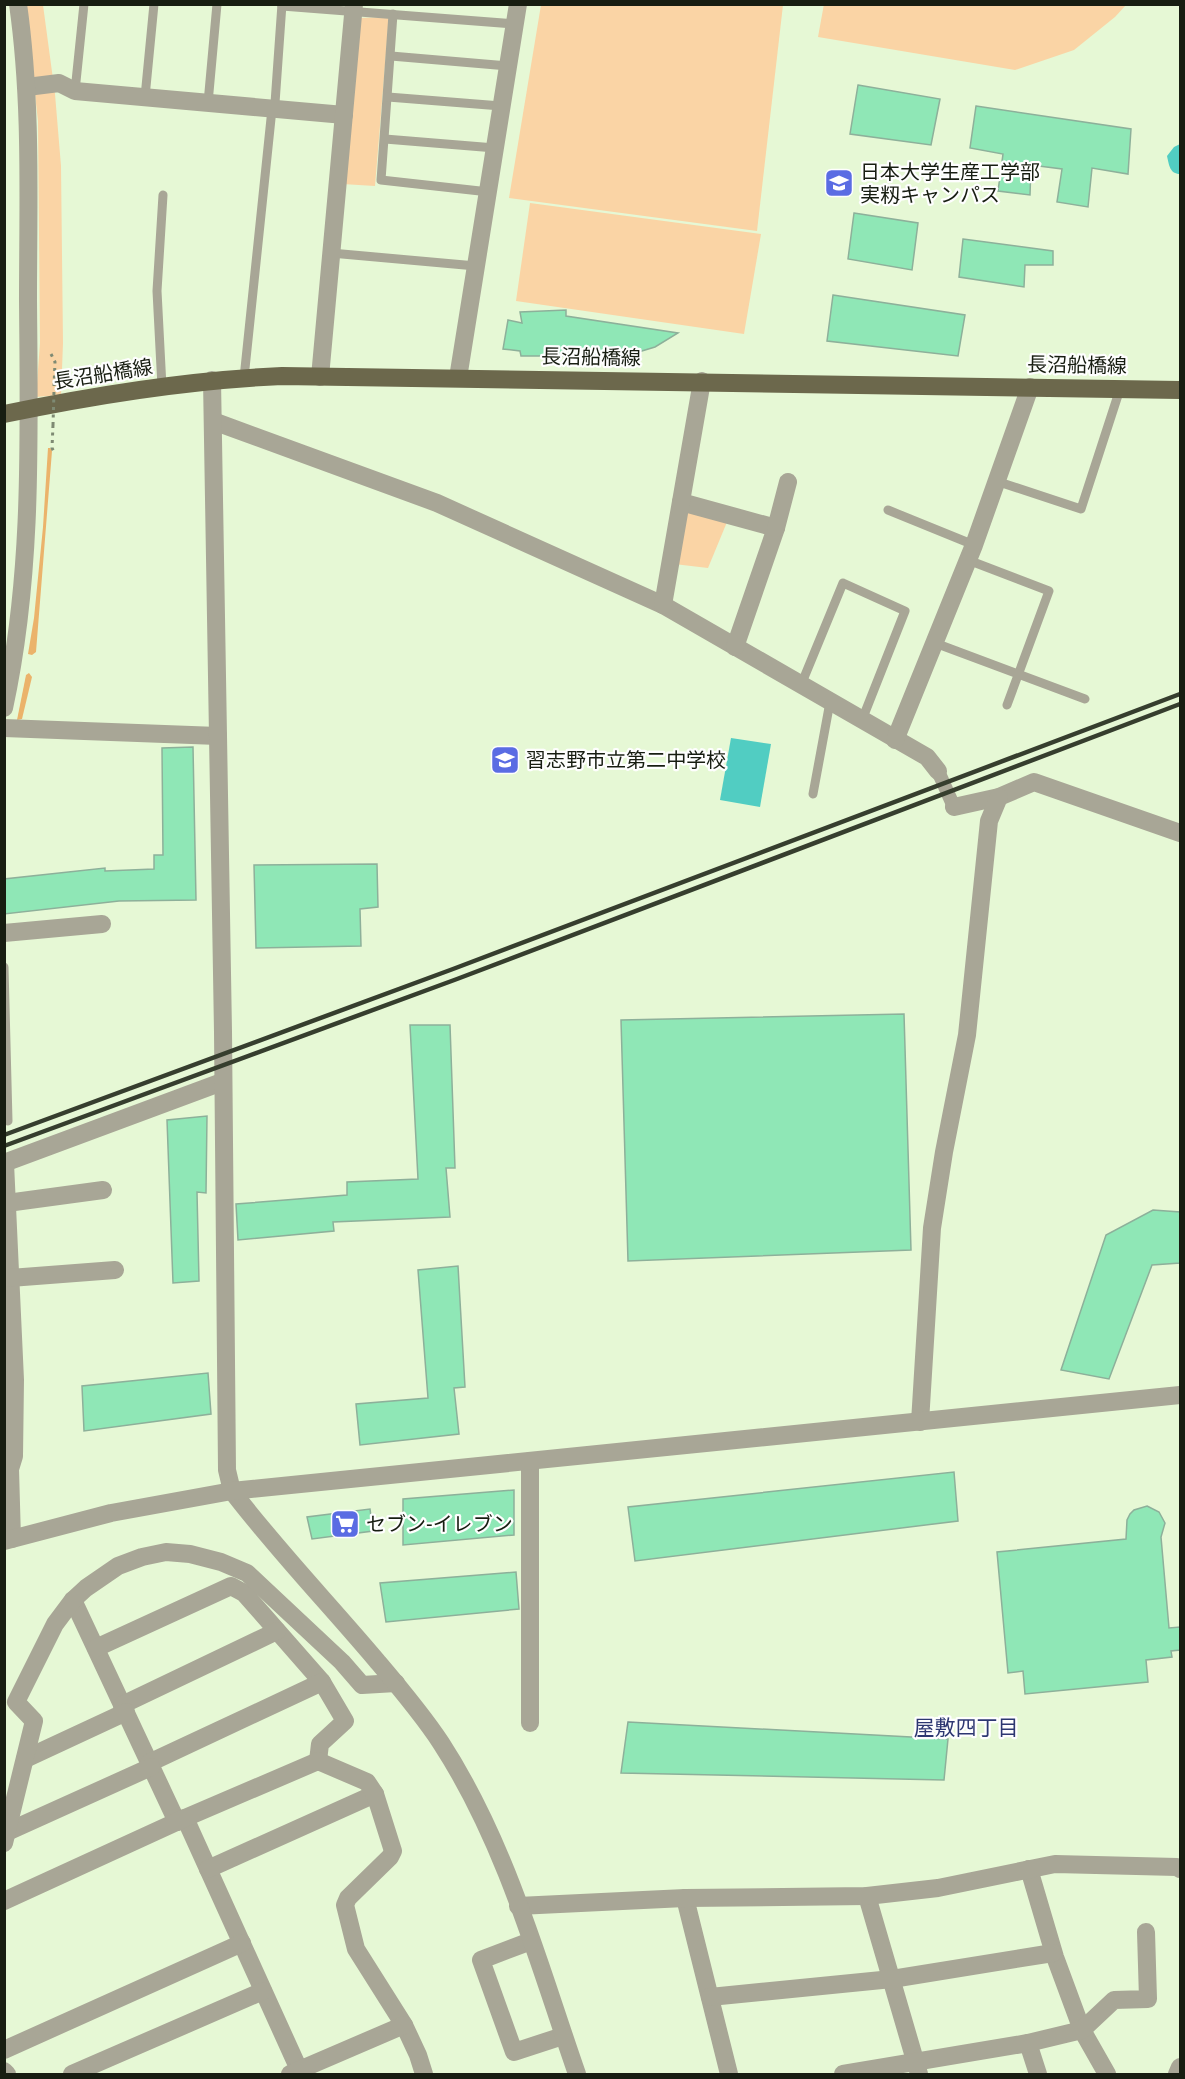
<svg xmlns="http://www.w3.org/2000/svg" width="1185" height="2079" font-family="Arial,'Noto Sans JP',sans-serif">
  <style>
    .green { fill: #fad4a5 }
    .forest { fill: #ebb36b }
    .water { fill: #51cdc2 }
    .building { fill: #8fe7b6; stroke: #8db09a; stroke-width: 1.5 }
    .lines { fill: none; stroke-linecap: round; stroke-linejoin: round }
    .path { stroke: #7e8a73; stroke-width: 3; stroke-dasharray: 3 4.5; stroke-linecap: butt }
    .service { stroke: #a8a696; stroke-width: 9 }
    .pedestrian { stroke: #a8a696; stroke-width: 14 }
    .minor { stroke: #a8a696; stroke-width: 18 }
    .tertiary { stroke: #a8a696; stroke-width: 18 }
    .primary { stroke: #6c684c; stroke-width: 18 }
    .rail { stroke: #363e2e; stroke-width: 4.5 }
    .path-bridge { stroke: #7e8a73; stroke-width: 3; stroke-dasharray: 3 4.5; stroke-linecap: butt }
    .labels { text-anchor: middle; stroke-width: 4.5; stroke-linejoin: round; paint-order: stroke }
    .poi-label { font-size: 20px; fill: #171d11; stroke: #fefefe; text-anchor: start }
    .street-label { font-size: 20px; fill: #171d11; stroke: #fefefe }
    .neighbourhood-label { font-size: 21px; fill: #2d3771; stroke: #fefefe }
  </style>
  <rect width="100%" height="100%" fill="#e6f8d5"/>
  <g class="green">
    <polygon points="824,4 1126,4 1126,5 1115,17 1074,50 1015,70 818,37"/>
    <polygon points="25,5 43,5 55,94 61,166 63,343 61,395 36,397 40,343 38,121"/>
    <polygon points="541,5 783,5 757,231 509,198"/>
    <polygon points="389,17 375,186 342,184 358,18"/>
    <polygon points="530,203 761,234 744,334 516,301"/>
    <polygon points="683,511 727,522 708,568 674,564"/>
  </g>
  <g class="forest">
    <polygon points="48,448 50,448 52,451 36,652 32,655 28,654 34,618 43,527"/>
    <polygon points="29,673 32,677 22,719 17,720 26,675"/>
  </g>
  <g class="water">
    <path d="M1180,144V174C1170,174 1169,165 1167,156L1174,147Z"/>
    <polygon points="731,738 771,744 760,807 720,800"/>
  </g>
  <g class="building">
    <polygon points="858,85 940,99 931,145 850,134"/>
    <polygon points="976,106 1131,129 1128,174 1092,168 1088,207 1057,202 1062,169 1031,165 1030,195 998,191 1003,154 970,148"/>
    <polygon points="854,213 918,223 912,270 848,259"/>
    <polygon points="963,239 1053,251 1053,265 1025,265 1024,287 959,277"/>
    <polygon points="833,295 965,315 958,356 827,341"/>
    <polygon points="566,310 566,316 678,333 655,347 622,357 597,357 565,351 566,356 521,356 520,351 503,349 508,320 522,323 520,312"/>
    <polygon points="193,747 196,900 119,901 4,914 4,879 105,868 105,871 154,869 154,855 163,855 162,748"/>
    <polygon points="377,864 378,907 360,909 361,946 256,948 254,865"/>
    <polygon points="904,1014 911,1250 628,1261 621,1020"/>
    <polygon points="410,1025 450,1025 455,1168 446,1168 450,1217 333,1222 334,1231 238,1240 236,1204 347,1195 347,1182 418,1179"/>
    <polygon points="207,1116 206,1193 197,1192 199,1281 173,1283 167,1120"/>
    <polygon points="1153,1210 1180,1212 1180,1263 1152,1265 1109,1379 1061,1370 1106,1235"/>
    <polygon points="458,1266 465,1387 454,1388 459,1434 360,1445 356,1404 428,1398 418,1270"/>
    <polygon points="208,1373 211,1414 84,1431 82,1386"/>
    <polygon points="954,1472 958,1521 635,1561 628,1507"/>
    <polygon points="514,1490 514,1535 403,1545 403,1499"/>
    <polygon points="1147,1506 1159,1512 1165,1523 1161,1537 1169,1628 1180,1627 1180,1650 1171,1651 1172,1657 1146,1660 1148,1682 1025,1694 1023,1671 1008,1673 997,1552 1126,1539 1127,1520 1130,1514 1134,1510"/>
    <polygon points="370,1509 373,1531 312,1539 307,1517"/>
    <polygon points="516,1572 519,1609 386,1622 380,1583"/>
    <polygon points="628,1722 948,1739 944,1780 621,1773"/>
  </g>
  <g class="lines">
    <g class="path">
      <polyline points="51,354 55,362 54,387"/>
      <polyline points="53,425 52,448 55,454"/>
    </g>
    <g class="service">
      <polyline points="282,6 515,24"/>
      <polyline points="393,14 381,180 489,192"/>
      <polyline points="391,56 508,66"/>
      <polyline points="75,91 84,4"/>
      <polyline points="145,97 154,4"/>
      <polyline points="388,97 501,106"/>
      <polyline points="208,103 217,4"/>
      <polyline points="385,139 495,148"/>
      <polyline points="331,253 476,266"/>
      <polyline points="244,378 272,109 275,103 282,4"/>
      <polyline points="162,387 157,291 163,195"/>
      <polyline points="996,481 1081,509 1120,389"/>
      <polyline points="888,510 974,545"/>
      <polyline points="968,560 1049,591 1007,705"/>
      <polyline points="935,643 1085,699"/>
      <polyline points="801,685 843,583 905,611 862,720"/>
      <polyline points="813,794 830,702"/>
      <polyline points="4,967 8,1121"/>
    </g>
    <polyline class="pedestrian" points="938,771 954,807"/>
    <g class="minor">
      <polyline points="27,87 59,83 75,91 344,115"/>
      <polyline points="320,377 354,4"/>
      <polyline points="458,378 518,4"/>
      <polyline points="213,421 437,503 663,605 927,757 938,771"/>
      <polyline points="681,502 776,528 735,647"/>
      <polyline points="776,528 788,482"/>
      <polyline points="663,605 702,381"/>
      <polyline points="4,728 218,736"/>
      <polyline points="895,740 974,545 1030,387"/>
      <polyline points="954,807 999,797 1034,782 1180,833"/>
      <polyline points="4,933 102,924"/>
      <polyline points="4,1163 222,1082"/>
      <polyline points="5,1163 15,1380 14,1456 10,1469 12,1539"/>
      <polyline points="7,1203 103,1190"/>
      <polyline points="10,1278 115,1270"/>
      <polyline points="920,1422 932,1228 944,1152 967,1035 989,821 999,797"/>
      <polyline points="530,1461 530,1723"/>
      <polyline points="73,1600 177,1822"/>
      <polyline points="96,1648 231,1586 244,1593 322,1682 345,1721 320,1744 318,1761"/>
      <polyline points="122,1705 277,1631"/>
      <polyline points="25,1759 126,1712"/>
      <polyline points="149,1763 322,1682"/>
      <polyline points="185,1818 301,2074"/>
      <polyline points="7,1832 151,1767"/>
      <polyline points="4,1843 34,1721 16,1702 55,1624 73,1600 86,1588 118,1566 142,1557 166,1552 190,1554 221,1562 247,1573 342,1662 362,1685 396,1683"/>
      <polyline points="208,1869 375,1794"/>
      <polyline points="1029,1869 1055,1957 1082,2030 1107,2074"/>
      <polyline points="867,1896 919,2074"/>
      <polyline points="685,1898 729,2074"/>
      <polyline points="4,1901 185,1818 318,1761 367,1782 375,1794 393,1851 390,1857 348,1898 345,1905 356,1949 404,2025 418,2055 424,2074"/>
      <polyline points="518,1906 685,1898 867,1896 938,1888 1055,1864 1177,1867 1180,1869"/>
      <polyline points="531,1941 481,1960 514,2052 563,2036"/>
      <polyline points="710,1997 892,1979 1053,1953"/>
      <polyline points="1028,2043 1038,2074"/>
      <polyline points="4,2050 242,1943"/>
      <polyline points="4,2071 7,2074"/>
      <polyline points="72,2074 263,1991"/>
      <polyline points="290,2074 404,2025"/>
      <polyline points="843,2074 1028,2043 1082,2030 1114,2000 1148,1999 1146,1932"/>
      <polyline points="1177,2074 1180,2067"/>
    </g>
    <g class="tertiary">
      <path d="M212,380L223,1032L227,1470L232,1491C277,1550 329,1604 377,1661C399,1687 422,1714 441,1743C506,1843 538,1962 577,2074"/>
      <path d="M4,708C33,575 29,436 28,300C28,201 32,103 18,4"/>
      <polyline points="4,1541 111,1513 232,1491 1180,1395"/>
    </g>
    <path class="primary" d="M4,414C95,395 189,380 282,376L1180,390"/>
    <g class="rail">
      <polyline points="4,1135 453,969 1180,694"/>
      <polyline points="4,1146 457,979 1180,704"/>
    </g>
    <polyline class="path-bridge" points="53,425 54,391"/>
  </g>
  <defs>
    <g id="university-square" transform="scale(1.5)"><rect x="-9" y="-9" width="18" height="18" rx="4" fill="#5a6ce3" stroke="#fefefe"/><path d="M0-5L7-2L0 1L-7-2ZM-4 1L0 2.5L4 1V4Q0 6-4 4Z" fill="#fff"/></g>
    <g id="school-square" transform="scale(1.5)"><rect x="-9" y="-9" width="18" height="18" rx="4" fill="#5a6ce3" stroke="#fefefe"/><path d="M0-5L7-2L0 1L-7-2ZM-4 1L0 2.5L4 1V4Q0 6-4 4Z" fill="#fff"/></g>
    <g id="supermarket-square" transform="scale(1.5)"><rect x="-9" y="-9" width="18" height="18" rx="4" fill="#5a6ce3" stroke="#fefefe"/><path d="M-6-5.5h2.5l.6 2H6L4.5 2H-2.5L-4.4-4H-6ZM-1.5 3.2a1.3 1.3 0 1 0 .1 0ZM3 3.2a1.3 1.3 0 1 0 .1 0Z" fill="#fff"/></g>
  </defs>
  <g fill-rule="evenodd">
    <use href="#university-square" x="839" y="183"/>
    <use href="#school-square" x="505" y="760"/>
    <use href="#supermarket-square" x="345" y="1524"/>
  </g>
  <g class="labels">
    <g class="poi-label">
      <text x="860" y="179">日本大学生産工学部<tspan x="860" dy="23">実籾キャンパス</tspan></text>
      <text x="526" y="767">習志野市立第二中学校</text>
      <text x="366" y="1531">セブン-イレブン</text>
    </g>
    <g class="street-label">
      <text transform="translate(591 357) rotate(1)" y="7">長沼船橋線</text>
      <text transform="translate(1077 365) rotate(1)" y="7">長沼船橋線</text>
      <text transform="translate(103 374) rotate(-9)" y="7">長沼船橋線</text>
    </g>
    <g class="neighbourhood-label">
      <text x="966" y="1735">屋敷四丁目</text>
    </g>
  </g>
  <rect width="1185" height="2079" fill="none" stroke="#171d11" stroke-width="12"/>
</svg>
